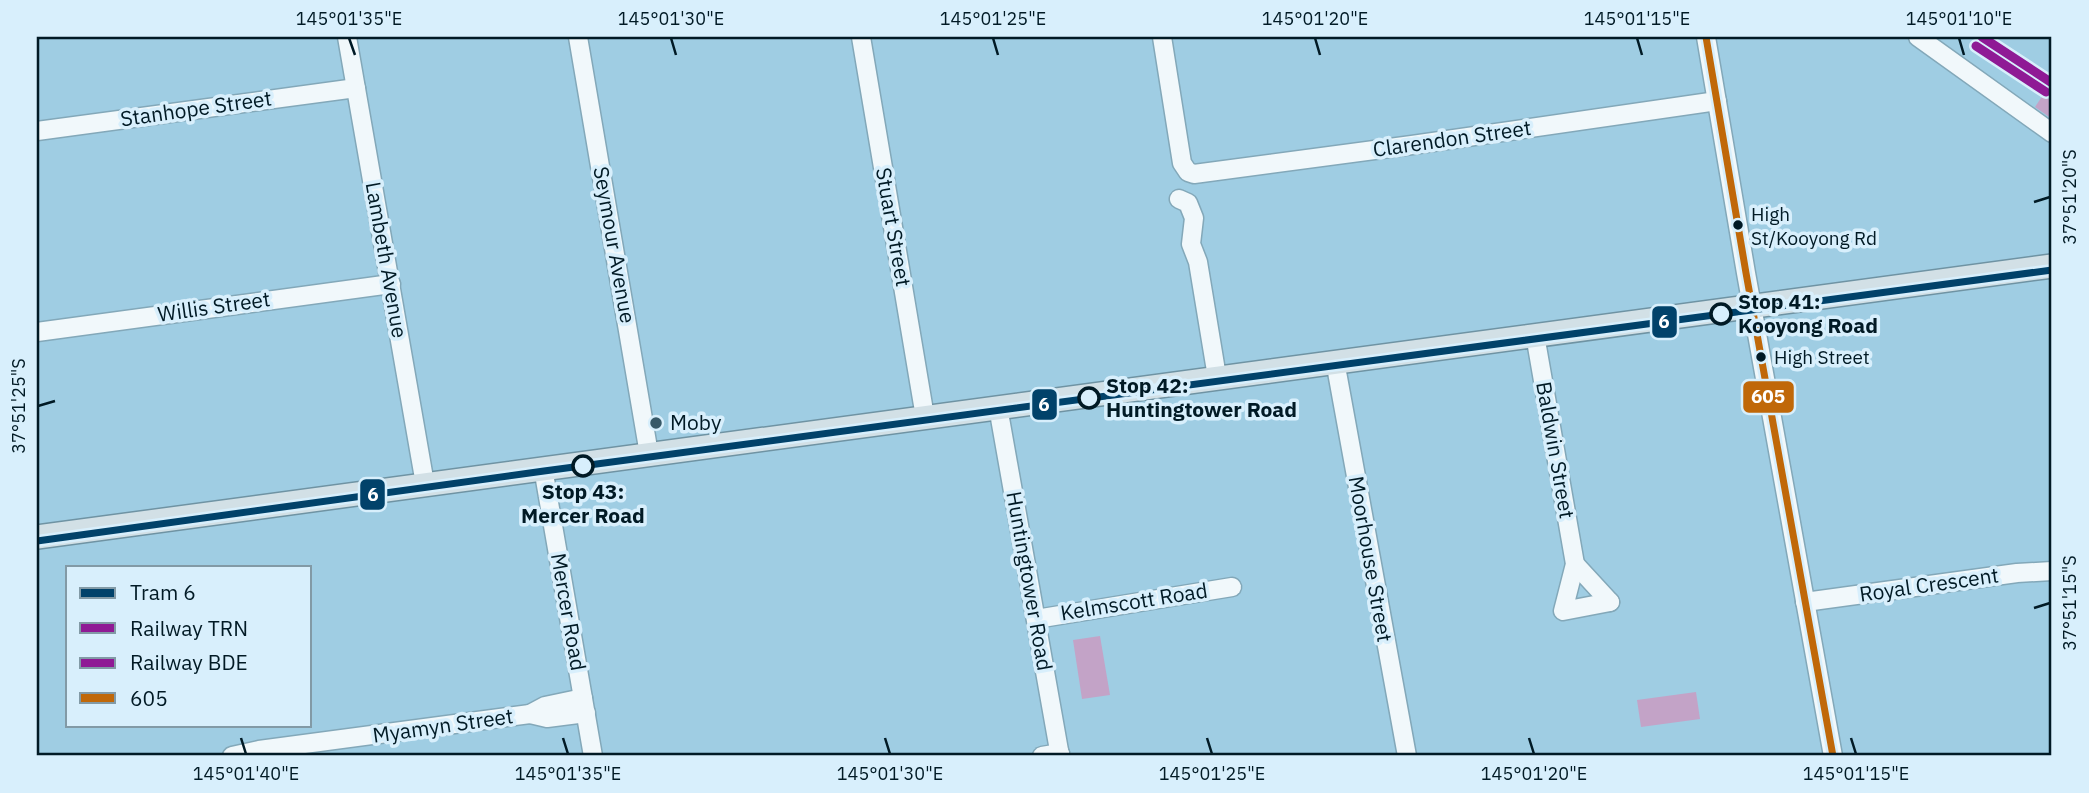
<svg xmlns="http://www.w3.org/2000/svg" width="2089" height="793" font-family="'IBM Plex Sans',sans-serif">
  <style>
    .green { fill: #c3a3c7 }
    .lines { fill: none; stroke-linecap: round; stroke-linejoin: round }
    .minor-casing { stroke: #83a8b9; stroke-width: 21 }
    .major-casing { stroke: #6f93a3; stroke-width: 26 }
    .minor { stroke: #f1f8fb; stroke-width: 18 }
    .major { stroke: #d2e0e6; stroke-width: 23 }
    .bus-1-casing { stroke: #d8effc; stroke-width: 12 }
    .bus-1 { stroke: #c06809; stroke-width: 7 }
    .rail-1-casing { stroke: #d8effc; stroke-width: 14 }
    .rail-2-casing { stroke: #d8effc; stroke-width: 14 }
    .rail-1 { stroke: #8f1a95; stroke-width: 9 }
    .rail-2 { stroke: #8f1a95; stroke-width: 9 }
    .tram-1-casing { stroke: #d8effc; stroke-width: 12 }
    .tram-1 { stroke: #01426a; stroke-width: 7 }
    .ticks { fill: none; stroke: #011a25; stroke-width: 2.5 }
    .bus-dot { fill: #011a25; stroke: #d8effc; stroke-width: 2.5 }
    .stop-dot { fill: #d8effc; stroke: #011a25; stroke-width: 3.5 }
    .poi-dot { fill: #385968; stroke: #d8effc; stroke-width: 2.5 }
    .labels { text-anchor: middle; stroke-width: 7; stroke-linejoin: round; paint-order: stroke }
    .bus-label { font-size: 19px; fill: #011a25; stroke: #d8effc; text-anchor: start }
    .street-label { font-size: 21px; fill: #011a25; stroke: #d8effc }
    .stop-label { font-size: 21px; font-weight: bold; fill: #011a25; stroke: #d8effc; text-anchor: start }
    .poi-label { font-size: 21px; fill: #011a25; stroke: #d8effc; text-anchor: start }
    .line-badge { stroke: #d8effc; stroke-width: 2.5 }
    .badge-label { font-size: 19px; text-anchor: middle; font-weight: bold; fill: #fff }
    .neatline { fill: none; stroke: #011a25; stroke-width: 2.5 }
    .ticks-label { font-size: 18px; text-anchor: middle; fill: #011a25 }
  </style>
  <rect width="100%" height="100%" fill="#9fcde3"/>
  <g class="green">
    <polygon points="2043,95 2052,101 2052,119 2035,107"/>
    <polygon points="1100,636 1110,695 1082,699 1073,640"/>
    <polygon points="1696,692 1700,719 1641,727 1637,700"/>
  </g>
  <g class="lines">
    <g class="minor-casing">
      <g id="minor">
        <polyline points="347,37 425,484"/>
        <polyline points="578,37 649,454"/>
        <polyline points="861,37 925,417"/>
        <polyline points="1162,37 1182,163 1188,172 1194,174 1412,145 1717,101"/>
        <polyline points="1706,37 1746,273 1833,756"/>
        <polyline points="1918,37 2052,133"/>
        <polyline points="37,131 356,88"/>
        <polyline points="1179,199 1188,203 1194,218 1191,244 1198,262 1217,377"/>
        <polyline points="37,332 391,284"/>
        <polyline points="1535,335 1575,564 1563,611 1610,602"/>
        <polyline points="1335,361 1407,756"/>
        <polyline points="998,407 1060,756"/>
        <polyline points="543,468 593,756"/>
        <polyline points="1575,564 1610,602"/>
        <polyline points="1805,602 2017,573 2052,571"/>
        <polyline points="1036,619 1232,587"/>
        <polyline points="530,714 547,718 586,713"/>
        <polyline points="232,756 259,750 530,714 545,706 583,698"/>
        <polyline points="1042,756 1060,753"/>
      </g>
    </g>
    <g class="major-casing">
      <polyline id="major" points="37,537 2052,266"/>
    </g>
    <use href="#minor" class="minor"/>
    <use href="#major" class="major"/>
    <g class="bus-1-casing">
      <polyline id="bus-1" points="1706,37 1746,273 1833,756"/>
    </g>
    <use href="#bus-1" class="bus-1"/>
    <g class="rail-1-casing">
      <polyline id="rail-1" points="1982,37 2052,83"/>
    </g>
    <g class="rail-2-casing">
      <polyline id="rail-2" points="1976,46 2046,92"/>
    </g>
    <use href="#rail-1" class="rail-1"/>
    <use href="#rail-2" class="rail-2"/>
    <g class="tram-1-casing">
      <polyline id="tram-1" points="37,541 544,471 2052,270"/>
    </g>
    <use href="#tram-1" class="tram-1"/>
  </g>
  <path class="ticks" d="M349,38L355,55M671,38L676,55M993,38L998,55M1315,38L1320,55M1637,38L1642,55M1959,38L1964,55M2034,202L2050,197M38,406L55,401M2034,608L2050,603M241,738L246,754M563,738L568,754M885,738L890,754M1207,738L1212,754M1529,738L1534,754M1851,738L1856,754"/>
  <g class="bus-dot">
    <circle cx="1738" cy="225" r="6"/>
    <circle cx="1761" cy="357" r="6"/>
  </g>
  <g class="stop-dot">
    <circle cx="1721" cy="314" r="10"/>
    <circle cx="1089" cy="398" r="10"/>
    <circle cx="583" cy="466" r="10"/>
  </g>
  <circle class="poi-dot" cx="656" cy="423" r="7"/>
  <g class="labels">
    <g class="bus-label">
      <text x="1751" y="221">High<tspan x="1751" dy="24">St/Kooyong Rd</tspan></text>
      <text x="1774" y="364">High Street</text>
    </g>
    <g class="street-label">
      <text transform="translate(196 109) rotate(-8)" y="7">Stanhope Street</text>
      <text transform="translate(1452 139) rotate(-8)" y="7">Clarendon Street</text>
      <text transform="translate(893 227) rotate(80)" y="7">Stuart Street</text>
      <text transform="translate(614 245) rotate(80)" y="7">Seymour Avenue</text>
      <text transform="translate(386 260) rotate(80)" y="7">Lambeth Avenue</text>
      <text transform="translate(214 307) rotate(-8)" y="7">Willis Street</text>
      <text transform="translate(1555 450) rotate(80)" y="7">Baldwin Street</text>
      <text transform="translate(1370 559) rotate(80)" y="7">Moorhouse Street</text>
      <text transform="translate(1029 581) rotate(80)" y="7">Huntingtower Road</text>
      <text transform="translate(1929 585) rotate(-8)" y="7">Royal Crescent</text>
      <text transform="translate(1134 602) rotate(-9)" y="7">Kelmscott Road</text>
      <text transform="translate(568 612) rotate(80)" y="7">Mercer Road</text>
      <text transform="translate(443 726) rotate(-8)" y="7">Myamyn Street</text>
    </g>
    <g class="stop-label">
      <text x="1738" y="309">Stop 41:<tspan x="1738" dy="24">Kooyong Road</tspan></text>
      <text x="1106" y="393">Stop 42:<tspan x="1106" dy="24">Huntingtower Road</tspan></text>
      <text x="583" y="499" text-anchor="middle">Stop 43:<tspan x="583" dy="24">Mercer Road</tspan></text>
    </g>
    <g class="poi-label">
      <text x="670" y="430">Moby</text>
    </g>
  </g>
  <g class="line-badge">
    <rect x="1651" y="305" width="27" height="34" rx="7" fill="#01426a"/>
    <rect x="1742" y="380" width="53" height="34" rx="7" fill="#c06809"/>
    <rect x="1031" y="388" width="27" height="33" rx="7" fill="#01426a"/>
    <rect x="359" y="478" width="27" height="33" rx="7" fill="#01426a"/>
  </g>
  <g class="badge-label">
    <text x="1664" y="328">6</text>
    <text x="1768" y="403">605</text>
    <text x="1044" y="411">6</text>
    <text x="373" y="501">6</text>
  </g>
  <rect width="2089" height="793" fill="none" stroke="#d8effc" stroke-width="77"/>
  <rect x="66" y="566" width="245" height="161" fill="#d8effc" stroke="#829aa6" stroke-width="2"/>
  <rect x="80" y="588" width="35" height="10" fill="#01426a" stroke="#829aa6" stroke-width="2"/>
  <text x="130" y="600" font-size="21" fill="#011a25">Tram 6</text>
  <rect x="80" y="623" width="35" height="10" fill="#8f1a95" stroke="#829aa6" stroke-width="2"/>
  <text x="130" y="636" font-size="21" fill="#011a25">Railway TRN</text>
  <rect x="80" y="658" width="35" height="10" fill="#8f1a95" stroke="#829aa6" stroke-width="2"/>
  <text x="130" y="670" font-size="21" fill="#011a25">Railway BDE</text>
  <rect x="80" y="693" width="35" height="10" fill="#c06809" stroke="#829aa6" stroke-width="2"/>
  <text x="130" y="706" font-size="21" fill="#011a25">605</text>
  <rect x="38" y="38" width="2012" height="716" class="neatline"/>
  <g class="ticks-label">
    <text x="349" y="25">145°01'35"E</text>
    <text x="671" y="25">145°01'30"E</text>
    <text x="993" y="25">145°01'25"E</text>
    <text x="1315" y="25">145°01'20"E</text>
    <text x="1637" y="25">145°01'15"E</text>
    <text x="1959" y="25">145°01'10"E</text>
    <text transform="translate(2070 197) rotate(-90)" y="6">37°51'20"S</text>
    <text transform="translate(19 406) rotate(-90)" y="6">37°51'25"S</text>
    <text transform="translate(2070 603) rotate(-90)" y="6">37°51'15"S</text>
    <text x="246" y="780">145°01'40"E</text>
    <text x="568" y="780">145°01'35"E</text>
    <text x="890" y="780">145°01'30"E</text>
    <text x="1212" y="780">145°01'25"E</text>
    <text x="1534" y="780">145°01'20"E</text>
    <text x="1856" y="780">145°01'15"E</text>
  </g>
</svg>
